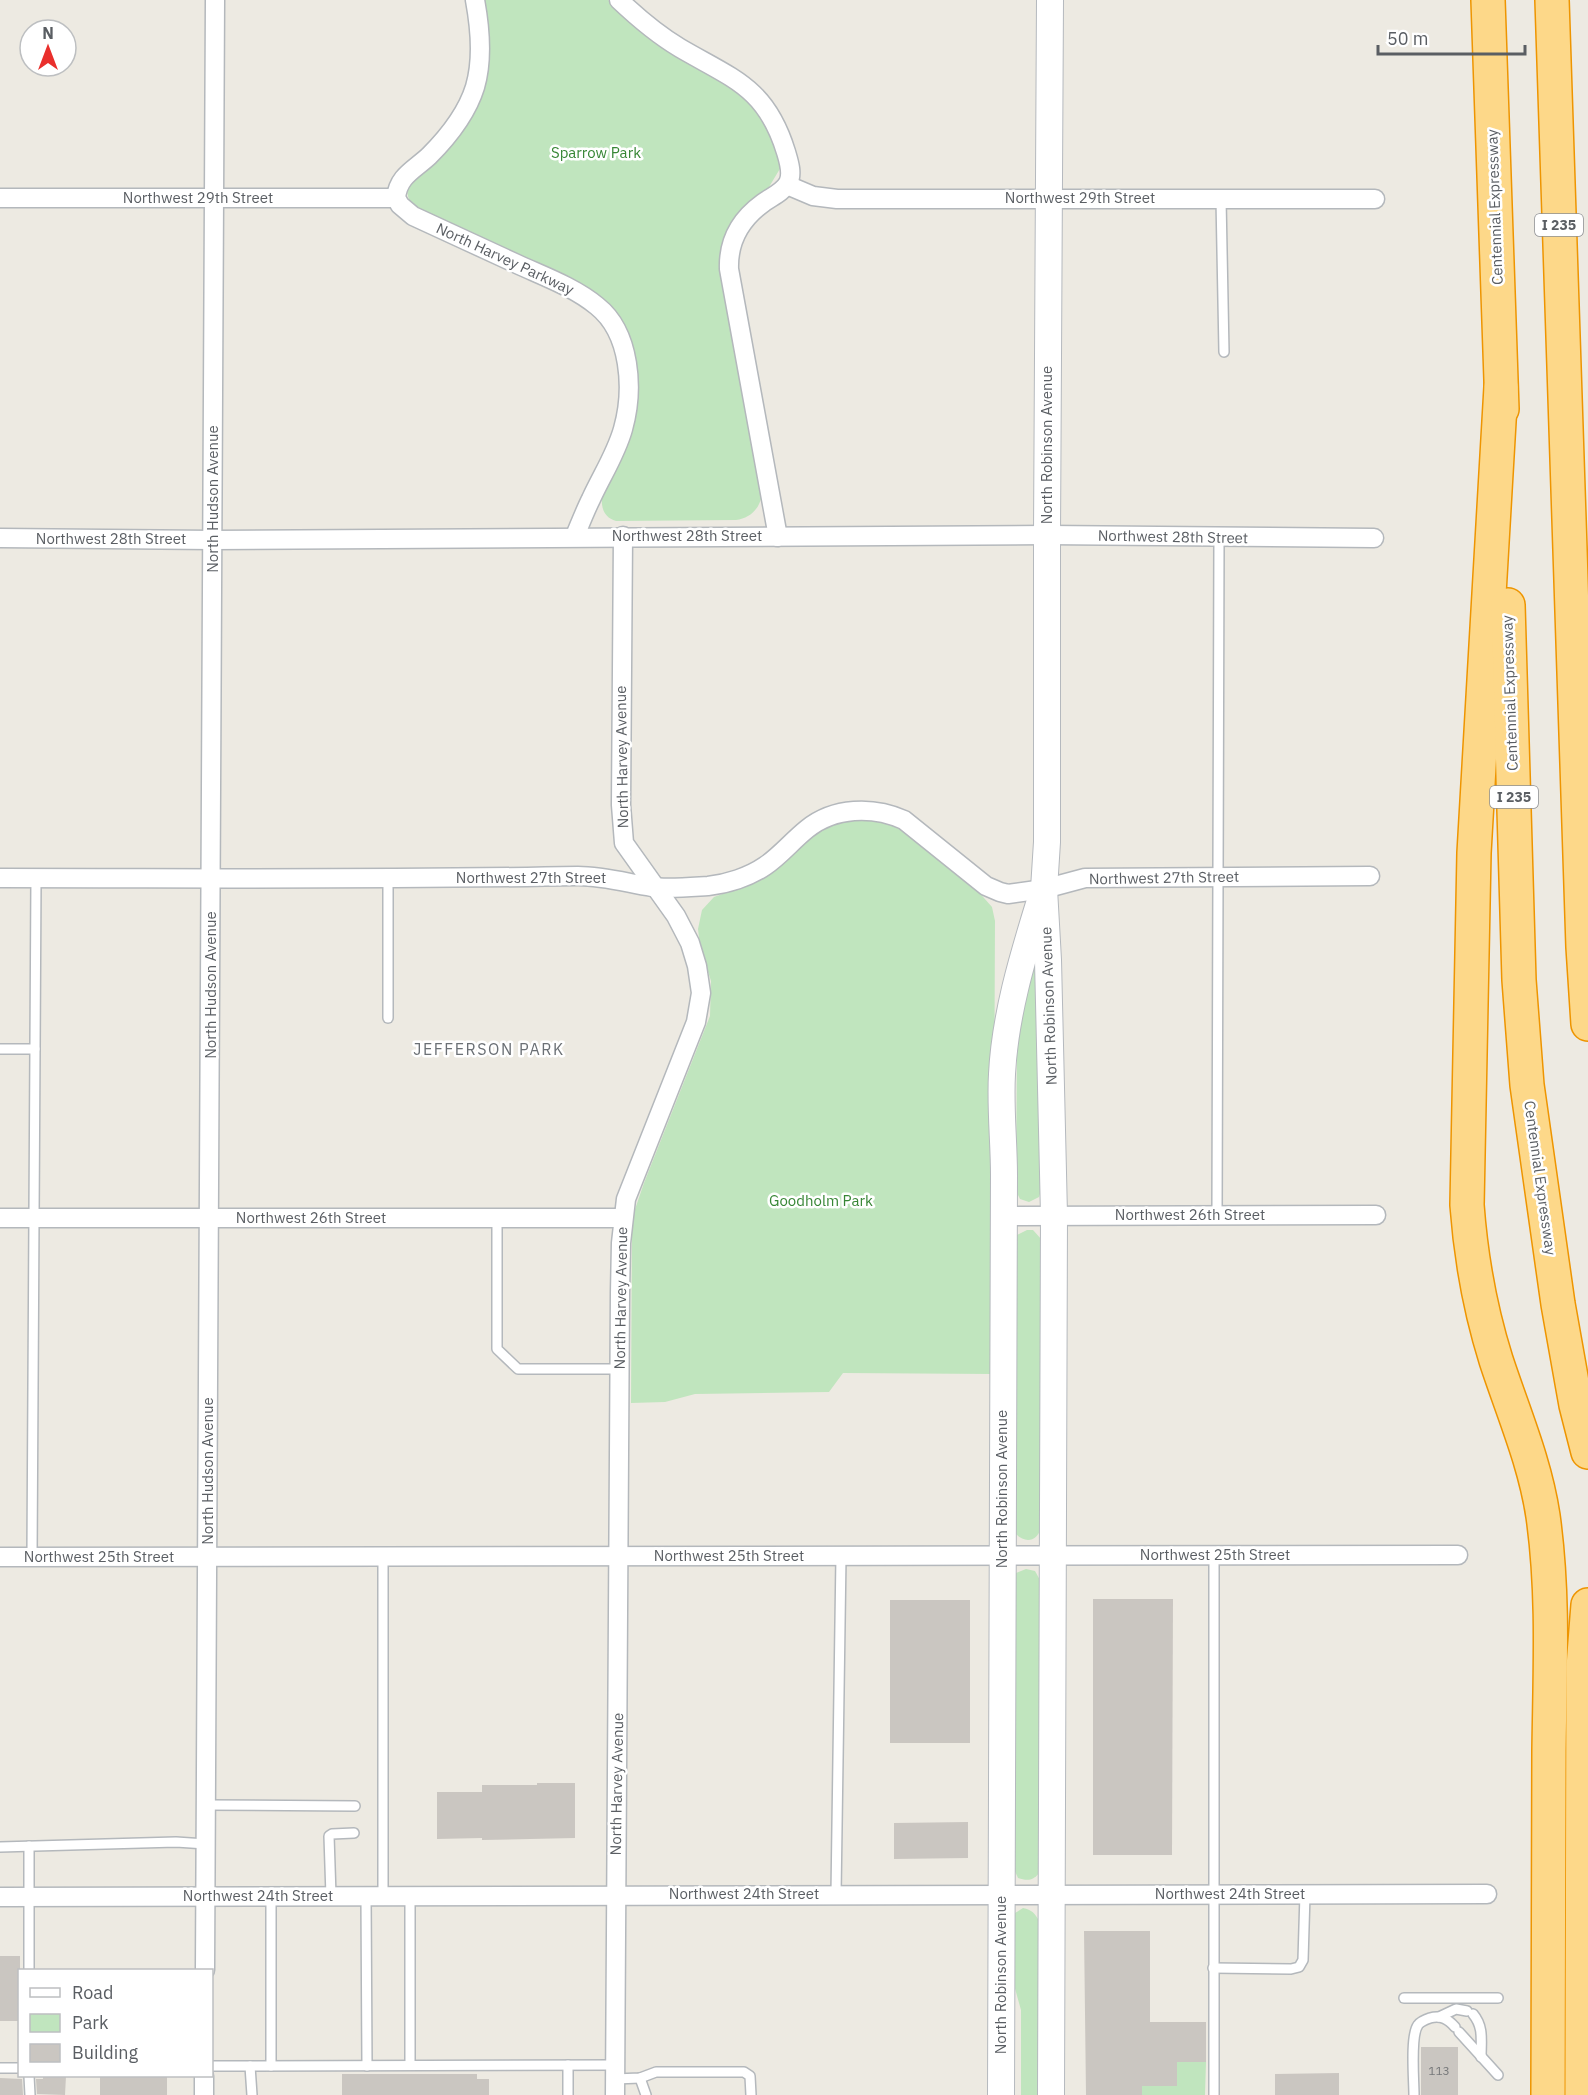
<svg xmlns="http://www.w3.org/2000/svg" width="1588" height="2095" font-family="'IBM Plex Sans',sans-serif">
  <style>
    .green { fill: #c0e5be }
    .building { fill: #cac6c1 }
    .lines { fill: none; stroke-linecap: round; stroke-linejoin: round }
    .lane-casing { stroke: #b4b8bc; stroke-width: 12 }
    .street-casing { stroke: #b4b8bc; stroke-width: 21 }
    .secondary-casing { stroke: #b5b9be; stroke-width: 28 }
    .highway-casing { stroke: #ee9501; stroke-width: 36 }
    .lane { stroke: #fff; stroke-width: 9 }
    .street { stroke: #fff; stroke-width: 18 }
    .secondary { stroke: #fff; stroke-width: 26 }
    .highway { stroke: #fdd889; stroke-width: 33 }
    .labels { text-anchor: middle; stroke-width: 5; stroke-linejoin: round; paint-order: stroke }
    .number-label { font-size: 12px; fill: #76787a }
    .shield { fill: #fff; stroke: #8c8e92; stroke-width: 1.5 }
    .shield-label { font-size: 14px; font-weight: bold; fill: #5a5e63 }
    .park-label { font-size: 15px; fill: #378635; stroke: #fff }
    .street-label { font-size: 15px; fill: #5a5e63; stroke: #fff }
    .neighbourhood-label { font-size: 16px; letter-spacing: 1.5px; fill: #6b7075; stroke: #fff }
  </style>
  <rect width="100%" height="100%" fill="#edeae2"/>
  <g class="green">
    <path d="M481,0H608L635,25L728,83L758,110L779,153L781,167L769,187L731,226L726,234L721,255V268L762,494C760,509 750,518 736,520L616,521C603,517 601,507 602,495L636,386L590,290L581,284L415,208C409,201 406,195 408,186L469,115Z"/>
    <polygon points="855,819 881,820 904,829 969,881 992,907 995,921 993,1374 843,1373 829,1392 695,1394 665,1402 631,1403 632,1218 644,1183 710,1016 711,981 700,946 698,929 702,910 714,897 750,884 808,838 830,825"/>
    <polygon points="1037,959 1042,1188 1039,1197 1029,1202 1020,1199 1016,1191 1017,1041 1034,962"/>
    <path d="M1027,1230H1033L1042,1240L1041,1528C1037,1541 1026,1544 1016,1534L1015,1236Z"/>
    <path d="M1026,1569L1035,1571L1040,1580L1039,1873C1033,1881 1027,1881 1018,1878L1013,1867V1581L1016,1573Z"/>
    <path d="M1023,1908C1032,1910 1035,1913 1039,1921V2095H1021V2010L1014,1985L1013,1923L1015,1913Z"/>
    <polygon points="1177,2062 1206,2062 1205,2095 1142,2095 1142,2086 1177,2086"/>
  </g>
  <g class="building">
    <polygon points="1093,1599 1173,1599 1172,1855 1093,1855"/>
    <rect x="890" y="1600" width="80" height="143"/>
    <polygon points="537,1783 575,1783 575,1838 482,1840 482,1838 437,1839 437,1792 482,1792 482,1785 537,1785"/>
    <polygon points="968,1822 968,1858 894,1859 894,1823"/>
    <polygon points="1084,1931 1150,1931 1150,2022 1206,2022 1206,2062 1177,2062 1177,2086 1142,2086 1142,2095 1086,2095"/>
    <rect x="0" y="1956" width="20" height="65"/>
    <rect x="1421" y="2047" width="37" height="48"/>
    <polygon points="1339,2073 1339,2095 1275,2095 1275,2074"/>
    <polygon points="342,2074 477,2074 477,2079 489,2079 489,2095 342,2095"/>
    <polygon points="43,2076 66,2076 65,2095 37,2094 36,2079 43,2079"/>
    <rect x="100" y="2076" width="67" height="19"/>
    <polygon points="0,2078 22,2079 23,2095 0,2095"/>
  </g>
  <g class="lines">
    <g class="lane-casing">
      <g id="lane">
        <polyline points="1221,199 1224,352"/>
        <polyline points="388,1018 388,878"/>
        <polyline points="0,1049 35,1049"/>
        <polyline points="1217,1215 1219,537"/>
        <polyline points="497,1218 497,1349 518,1369 620,1369"/>
        <polyline points="383,1556 383,1896"/>
        <polyline points="32,1557 36,878"/>
        <polyline points="206,1805 355,1806"/>
        <polyline points="0,1847 176,1842 206,1844"/>
        <polyline points="836,1894 841,1556"/>
        <polyline points="331,1896 329,1836 332,1834 354,1833"/>
        <polyline points="366,1896 367,2066"/>
        <polyline points="410,1896 410,2065"/>
        <polyline points="1213,1968 1291,1969 1299,1967 1303,1960 1305,1894"/>
        <polyline points="29,1970 29,1846"/>
        <polyline points="1404,1998 1498,1998"/>
        <path d="M1473,2014C1484,2027 1481,2041 1481,2057"/>
        <polyline points="1439,2017 1456,2009 1467,2011"/>
        <polyline points="1459,2032 1498,2075"/>
        <polyline points="212,2066 616,2065"/>
        <polyline points="250,2066 252,2095"/>
        <polyline points="271,2066 271,1896"/>
        <polyline points="0,2068 20,2068"/>
        <polyline points="29,2076 30,2095"/>
        <polyline points="640,2078 646,2095"/>
        <polyline points="615,2079 640,2078 656,2072 744,2072 750,2076 751,2095"/>
        <polyline points="568,2095 568,2065"/>
        <polyline points="1214,2095 1214,1555"/>
        <path d="M1414,2095C1414,2080 1410,2036 1418,2025C1420,2022 1427,2019 1430,2018C1441,2015 1448,2019 1455,2027"/>
      </g>
    </g>
    <g class="street-casing">
      <g id="street">
        <path d="M475,0C480,27 483,60 475,87C467,113 447,138 429,156C414,170 398,176 396,198L400,205L413,216C448,232 482,248 517,264C543,276 574,287 597,306C631,333 634,390 623,429C616,454 602,475 591,499C585,511 580,524 575,536"/>
        <path d="M619,0C638,18 658,35 680,48C733,79 766,87 786,152C789,162 793,174 788,183C783,192 771,197 763,203C741,219 728,241 729,269L778,537"/>
        <polyline points="787,185 813,196 837,199 1375,199"/>
        <polyline points="0,198 396,198"/>
        <polyline points="0,538 213,540 1047,535 1374,538"/>
        <path d="M0,878C193,878 386,880 578,876C604,876 627,883 652,887C669,889 691,887 708,886C727,884 749,877 765,866C780,856 792,841 807,829C834,807 873,806 904,820L986,886L1000,892L1008,894L1044,889L1085,878L1370,876"/>
        <polyline points="1004,1216 1376,1215"/>
        <polyline points="0,1218 623,1218"/>
        <polyline points="0,1557 1458,1555"/>
        <polyline points="0,1897 1487,1894"/>
        <polyline points="205,1970 215,0"/>
        <polyline points="204,2095 204,2076"/>
        <polyline points="615,2095 620,1293 621,1243 626,1199 696,1022 701,993 697,966 690,943 676,916 624,843 621,805 623,536"/>
      </g>
    </g>
    <g class="secondary-casing">
      <g id="secondary">
        <polyline points="1050,0 1047,535 1047,842 1044,889 1048,960 1054,1215 1051,2095"/>
        <path d="M1001,2095L1004,1175C1004,1142 1000,1107 1002,1074C1005,1016 1022,959 1039,904"/>
      </g>
    </g>
    <g class="highway-casing">
      <g id="highway">
        <polyline points="1488,0 1502,409"/>
        <polyline points="1552,0 1583,947 1588,1024"/>
        <path d="M1501,387L1474,853L1467,1205C1471,1259 1480,1309 1496,1360C1513,1412 1535,1462 1543,1516C1554,1594 1550,1673 1549,1751C1549,1866 1548,1980 1548,2095"/>
        <polyline points="1508,605 1519,980 1527,1085 1558,1304 1576,1405 1588,1452"/>
        <polyline points="1582,2095 1583,1667 1588,1605"/>
      </g>
    </g>
    <use href="#lane" class="lane"/>
    <use href="#street" class="street"/>
    <use href="#secondary" class="secondary"/>
    <use href="#highway" class="highway"/>
  </g>
  <g class="labels">
    <g class="number-label">
      <text x="1439" y="2075">113</text>
    </g>
    <g class="shield">
      <rect x="1535" y="214" width="48" height="22" rx="4.5"/>
      <rect x="1490" y="786" width="48" height="22" rx="4.5"/>
    </g>
    <g class="shield-label">
      <text x="1559" y="230">I 235</text>
      <text x="1514" y="802">I 235</text>
    </g>
    <g class="park-label">
      <text x="596" y="158">Sparrow Park</text>
      <text x="821" y="1206">Goodholm Park</text>
    </g>
    <g class="street-label">
      <text x="198" y="203">Northwest 29th Street</text>
      <text x="1080" y="203">Northwest 29th Street</text>
      <text transform="translate(1495 207) rotate(-92)" y="5">Centennial Expressway</text>
      <text transform="translate(505 259) rotate(25)" y="5">North Harvey Parkway</text>
      <text transform="translate(1047 445) rotate(-90)" y="5">North Robinson Avenue</text>
      <text transform="translate(213 499) rotate(-90)" y="5">North Hudson Avenue</text>
      <text x="687" y="541">Northwest 28th Street</text>
      <text transform="translate(1173 537) rotate(1)" y="5">Northwest 28th Street</text>
      <text x="111" y="544">Northwest 28th Street</text>
      <text transform="translate(1510 693) rotate(-92)" y="5">Centennial Expressway</text>
      <text transform="translate(622 757) rotate(-91)" y="5">North Harvey Avenue</text>
      <text x="531" y="883">Northwest 27th Street</text>
      <text transform="translate(1164 878) rotate(-1)" y="5">Northwest 27th Street</text>
      <text transform="translate(211 985) rotate(-90)" y="5">North Hudson Avenue</text>
      <text transform="translate(1049 1006) rotate(-92)" y="5">North Robinson Avenue</text>
      <text transform="translate(1540 1178) rotate(82)" y="5">Centennial Expressway</text>
      <text x="1190" y="1220">Northwest 26th Street</text>
      <text x="311" y="1223">Northwest 26th Street</text>
      <text transform="translate(621 1298) rotate(-89)" y="5">North Harvey Avenue</text>
      <text transform="translate(208 1471) rotate(-90)" y="5">North Hudson Avenue</text>
      <text transform="translate(1002 1489) rotate(-90)" y="5">North Robinson Avenue</text>
      <text x="1215" y="1560">Northwest 25th Street</text>
      <text x="729" y="1561">Northwest 25th Street</text>
      <text x="99" y="1562">Northwest 25th Street</text>
      <text transform="translate(617 1784) rotate(-89)" y="5">North Harvey Avenue</text>
      <text x="744" y="1899">Northwest 24th Street</text>
      <text x="1230" y="1899">Northwest 24th Street</text>
      <text x="258" y="1901">Northwest 24th Street</text>
      <text transform="translate(1001 1975) rotate(-90)" y="5">North Robinson Avenue</text>
    </g>
    <g class="neighbourhood-label">
      <text x="489" y="1055">JEFFERSON PARK</text>
    </g>
  </g>
  <rect x="18" y="1969" width="195" height="108" fill="#ffffff" stroke="#bdbfc1" stroke-width="1.5"/>
  <rect x="30" y="1988" width="30" height="9" fill="#ffffff" stroke="#bdbfc1" stroke-width="1.5"/>
  <text x="72" y="1999" font-size="18" fill="#5a5e63">Road</text>
  <rect x="30" y="2014" width="30" height="18" fill="#c0e5be" stroke="#bdbfc1" stroke-width="1.5"/>
  <text x="72" y="2029" font-size="18" fill="#5a5e63">Park</text>
  <rect x="30" y="2044" width="30" height="18" fill="#cac6c1" stroke="#bdbfc1" stroke-width="1.5"/>
  <text x="72" y="2059" font-size="18" fill="#5a5e63">Building</text>
  <g transform="translate(48 48)"><circle r="28" fill="#ffffff" stroke="#bdbfc1" stroke-width="1.5"/>
  <path d="M0-4.5L10 22L0 15L-10 22Z" fill="#e92f2c"/>
  <text y="-9" font-size="16" font-weight="bold" text-anchor="middle" fill="#5a5e63">N</text>
  </g>
  <path d="M1378 45v9h147v-9" fill="none" stroke="#5a5e63" stroke-width="3"/>
  <text x="1387" y="45" font-size="18" fill="#5a5e63" stroke="#ffffff" stroke-width="4.5" paint-order="stroke">50 m</text>
</svg>
